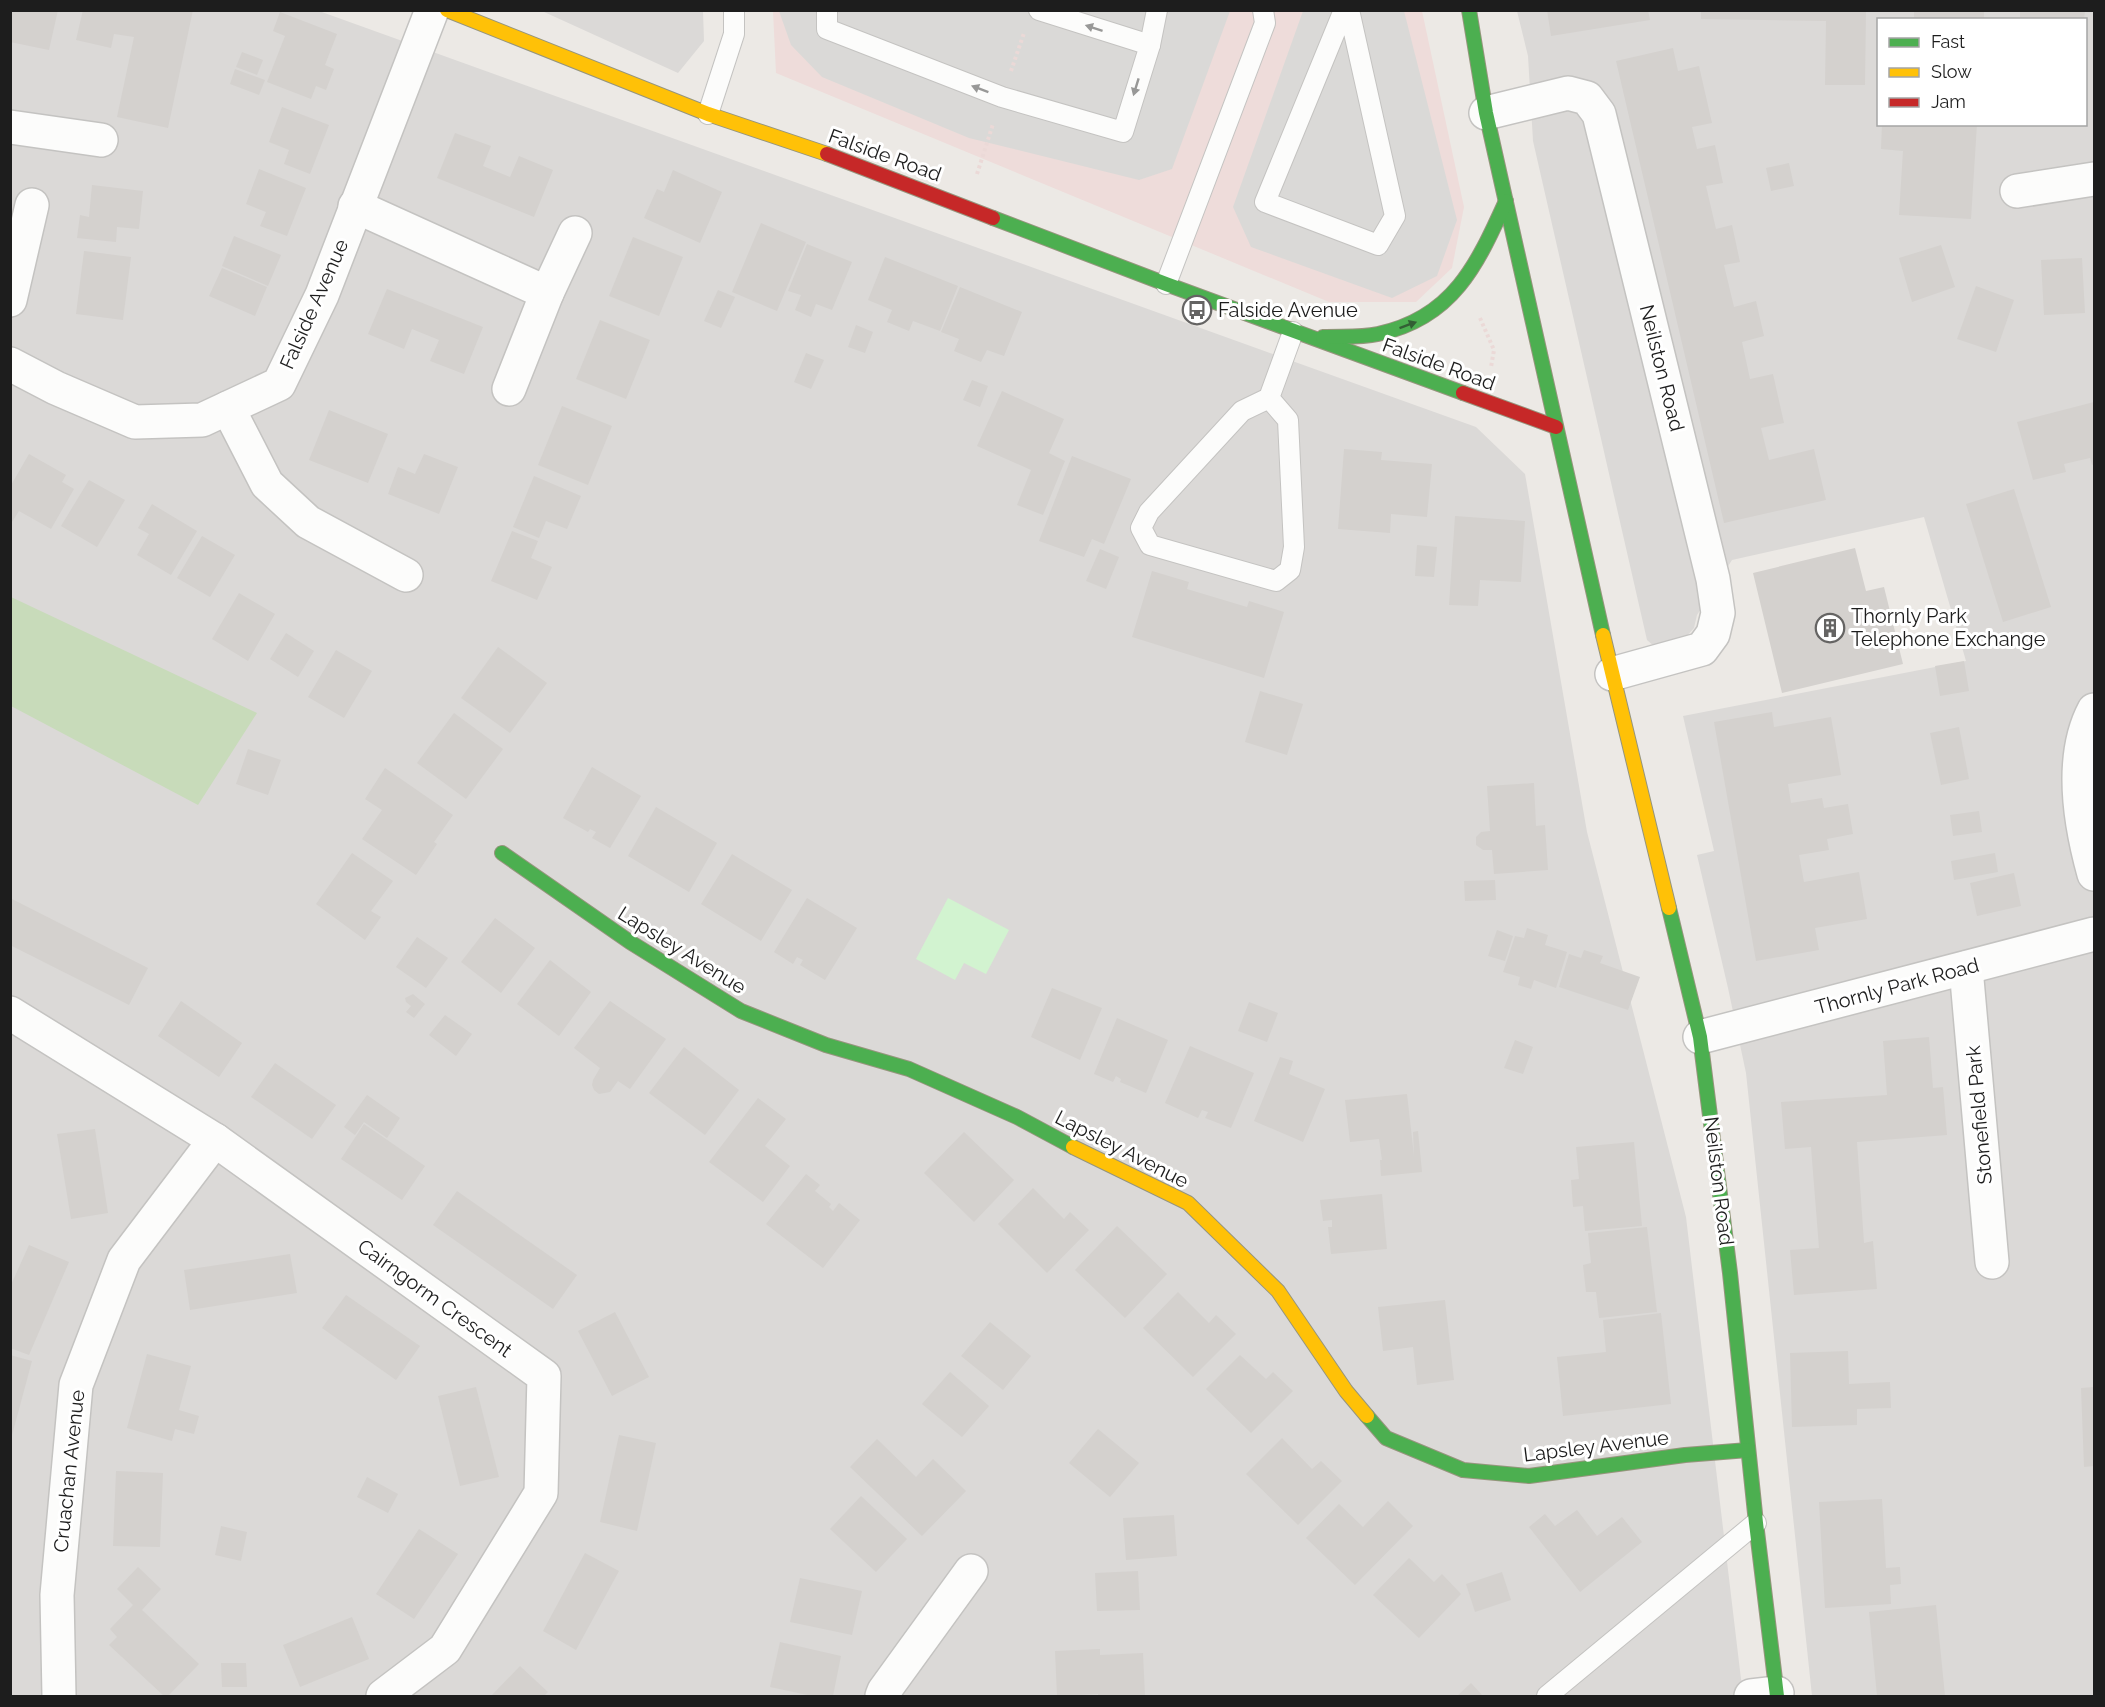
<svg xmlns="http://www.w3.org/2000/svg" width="2105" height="1707" font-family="Raleway,sans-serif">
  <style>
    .residential { fill: #dbd9d7; fill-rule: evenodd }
    .commercial { fill: #eedcda }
    .forest { fill: #c8dbba }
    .park { fill: #d2f3d0 }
    .parking { fill: #dad9d7 }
    .building { fill: #d4d1ce }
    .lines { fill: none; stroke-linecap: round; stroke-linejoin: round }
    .lane-casing { stroke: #c4c3c1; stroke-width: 22 }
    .street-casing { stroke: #c4c3c1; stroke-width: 36 }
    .fast-casing { stroke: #96957d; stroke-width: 16 }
    .slow-casing { stroke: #96957d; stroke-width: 16 }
    .jam-casing { stroke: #96957d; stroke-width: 16 }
    .path { stroke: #ebd9d7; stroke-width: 4; stroke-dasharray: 3 3; stroke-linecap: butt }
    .lane { stroke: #fcfcfb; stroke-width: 20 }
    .street { stroke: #fcfcfb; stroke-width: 33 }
    .fast { stroke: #4caf50; stroke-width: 14 }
    .slow { stroke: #ffc107; stroke-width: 14 }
    .jam { stroke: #c62828; stroke-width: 14 }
    .oneway { fill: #989897 }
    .oneway2 { fill: #325f34 }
    .labels { text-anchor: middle; stroke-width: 6; stroke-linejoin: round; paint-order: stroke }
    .street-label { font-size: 20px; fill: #1d1d1d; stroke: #fff }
    .poi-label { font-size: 20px; fill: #1d1d1d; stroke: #fff; text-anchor: start }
  </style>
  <rect width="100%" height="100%" fill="#ece9e5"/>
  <g class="residential">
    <polygon points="11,11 319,11 1476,427 1525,474 1587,832 1686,1217 1743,1696 11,1696"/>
    <polygon points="542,11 703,11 704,41 678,73"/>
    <path d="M1517,11H2094V1696H1812L1746,1073L1728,988L1697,855L1714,851L1683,716L1966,661L1924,517L1732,560L1697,615L1694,628L1685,638L1655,647L1647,640L1533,141L1528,56ZM1878,20H2086V124H1878Z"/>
  </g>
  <polygon class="commercial" points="773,11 1422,11 1464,207 1452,268 1416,302 1329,302 776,73"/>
  <polygon class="forest" points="11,597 257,713 198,805 11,706"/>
  <polygon class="park" points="948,898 1009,930 986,974 964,963 955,980 916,959"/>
  <g class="parking">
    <polygon points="779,11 1230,11 1172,169 1139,180 969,138 822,77 791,45"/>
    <polygon points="1303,11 1404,11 1457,220 1437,276 1392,298 1251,247 1233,207"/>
  </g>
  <g class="building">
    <polygon points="10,10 58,10 49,50 10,42"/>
    <polygon points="83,10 193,10 168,128 117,117 134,37 114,34 111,48 76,40"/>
    <polygon points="1547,10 1648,10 1650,20 1551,36"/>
    <polygon points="1701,10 1866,10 1865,85 1825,85 1826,21 1701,19"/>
    <rect x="1914" y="10" width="70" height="10"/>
    <polygon points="2020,10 2085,10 2084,20 2020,18"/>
    <polygon points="280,12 337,34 325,65 334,69 326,90 316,86 311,99 267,82 285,36 273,31"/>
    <polygon points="1673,48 1678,71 1699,66 1712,123 1692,127 1697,149 1715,145 1723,183 1706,186 1716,229 1732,225 1740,262 1724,265 1734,307 1756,301 1764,336 1742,342 1750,379 1773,374 1784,423 1761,428 1769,460 1814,449 1826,500 1724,523 1616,61"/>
    <polygon points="242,52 263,60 257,75 236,67"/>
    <polygon points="235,69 265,80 259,95 230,84"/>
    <polygon points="282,107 329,125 310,174 284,164 289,150 269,142"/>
    <polygon points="1882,124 1977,124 1971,219 1899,215 1903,151 1881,149"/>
    <polygon points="455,133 491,146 483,166 510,177 519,156 553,170 534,217 437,178"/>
    <polygon points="1789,163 1794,186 1771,191 1766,168"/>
    <polygon points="259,169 306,188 287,236 260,226 266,212 246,204"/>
    <polygon points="673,170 722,192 700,243 644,218 657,189 664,192"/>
    <polygon points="92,185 143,191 139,229 117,227 116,242 77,238 80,215 89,217"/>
    <polygon points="761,223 806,242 777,311 732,292"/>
    <polygon points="234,236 281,255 268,286 222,266"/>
    <polygon points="633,237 683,257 659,316 609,296"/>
    <polygon points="807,244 852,262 832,310 816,304 811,317 795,310 801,295 788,291"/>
    <polygon points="1941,245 1955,287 1912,302 1899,258"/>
    <polygon points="84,251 131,257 123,320 76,314"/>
    <polygon points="885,257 958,286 940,331 913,321 909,331 887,322 892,310 868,300"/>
    <polygon points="2082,258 2085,313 2044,315 2041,260"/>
    <polygon points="222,268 267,287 255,316 209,296"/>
    <polygon points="1976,286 2014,300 1996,352 1957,339"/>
    <polygon points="960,287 1022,312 1004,356 987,350 981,362 954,351 959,339 941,332"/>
    <polygon points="387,289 483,327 464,374 430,361 439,340 412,329 404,349 368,334"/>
    <polygon points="718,290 735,297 721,328 704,321"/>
    <polygon points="600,320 650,340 626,399 576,379"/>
    <polygon points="856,325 873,332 865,353 848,347"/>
    <polygon points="806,353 824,360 811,389 794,382"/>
    <polygon points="972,380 988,386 980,407 963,400"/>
    <polygon points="1002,391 1064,419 1049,453 1065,461 1043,515 1017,505 1031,470 977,446"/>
    <polygon points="2094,402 2094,464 2092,465 2090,458 2064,464 2066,472 2033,480 2017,422"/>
    <polygon points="562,406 612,426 588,485 538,465"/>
    <polygon points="329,410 388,434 368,483 309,460"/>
    <polygon points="1344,449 1382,452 1381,460 1432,464 1427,517 1391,514 1390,533 1338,529"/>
    <polygon points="29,454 66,475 62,482 74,489 51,529 19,511 10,525 10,487"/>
    <polygon points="424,454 458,467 439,514 388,494 398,467 415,474"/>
    <polygon points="1072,456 1131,479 1104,544 1092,539 1084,557 1039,541"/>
    <polygon points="534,476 581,496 567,529 546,521 539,538 513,527"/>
    <polygon points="89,480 125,500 97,547 61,526"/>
    <polygon points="2014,489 2051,607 2003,622 1966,504"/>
    <polygon points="152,504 197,531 171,575 137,555 149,534 138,528"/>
    <polygon points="1455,516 1525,521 1521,582 1480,580 1478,606 1449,605"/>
    <polygon points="512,531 538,541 531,558 552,567 537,600 491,581"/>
    <polygon points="202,536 235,555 210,597 177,578"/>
    <polygon points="1417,545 1437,547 1434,577 1415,576"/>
    <polygon points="1855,548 1866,591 1884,587 1903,664 1782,693 1753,573"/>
    <polygon points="1100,549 1119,557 1106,589 1086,581"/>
    <polygon points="1152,571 1189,582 1187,589 1247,607 1249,601 1284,612 1264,678 1132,637"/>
    <polygon points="239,593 275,614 248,661 212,639"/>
    <polygon points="286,633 314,651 298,677 270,659"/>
    <polygon points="498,647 547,683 510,733 461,698"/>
    <polygon points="336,650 372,671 344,718 308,697"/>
    <polygon points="1964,661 1969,691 1940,696 1935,666"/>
    <polygon points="1260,691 1303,704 1287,755 1245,742"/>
    <polygon points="1772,712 1774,727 1831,717 1841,775 1788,784 1791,803 1822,798 1824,808 1848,804 1853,834 1827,839 1829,850 1799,855 1804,882 1859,872 1867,919 1815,928 1819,950 1756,961 1714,722"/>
    <polygon points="454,713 503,749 466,799 417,763"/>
    <polygon points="1959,727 1969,779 1941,785 1930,733"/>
    <polygon points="248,749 281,760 268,795 236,784"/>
    <polygon points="592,767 641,796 610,848 592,838 596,832 590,829 588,832 563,818"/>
    <polygon points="385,768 453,815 434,842 437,844 416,875 362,839 382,810 365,799"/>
    <polygon points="1534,783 1536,826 1545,825 1548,870 1494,874 1492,850 1483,850 1476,845 1476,837 1481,832 1490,831 1487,786"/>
    <polygon points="656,807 717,843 689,892 628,856"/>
    <polygon points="1979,811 1982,832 1953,836 1950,815"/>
    <polygon points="352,853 393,881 371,911 381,917 365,940 316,904"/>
    <polygon points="1995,853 1998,872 1954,880 1951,861"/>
    <polygon points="732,854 792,890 761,941 701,904"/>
    <polygon points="2014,873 2021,906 1977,916 1970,883"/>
    <polygon points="1495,880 1496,900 1465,901 1464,881"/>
    <polygon points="10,898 148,968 129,1005 10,945"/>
    <polygon points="807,898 857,928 825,980 800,965 803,960 797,957 793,964 774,952"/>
    <polygon points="495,918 535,948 501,993 461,962"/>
    <polygon points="1527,928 1548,935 1545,945 1567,952 1556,988 1534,980 1531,989 1518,985 1520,977 1503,972 1515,936 1524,938"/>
    <polygon points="1497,930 1513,936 1505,961 1488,956"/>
    <polygon points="417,937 448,958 426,988 396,967"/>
    <polygon points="1584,950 1603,956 1600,963 1640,977 1628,1010 1559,987 1569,954 1581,958"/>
    <polygon points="550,960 591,992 559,1036 517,1004"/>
    <polygon points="1052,988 1102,1008 1080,1060 1031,1037"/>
    <polygon points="413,994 425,1004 414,1018 406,1012 411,1006 406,1002 405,998"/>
    <polygon points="181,1001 242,1043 219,1077 158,1036"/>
    <polygon points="610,1001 666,1039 630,1089 618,1081 610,1092 599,1094 594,1090 592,1085 593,1080 600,1068 574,1048"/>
    <polygon points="1249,1002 1278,1013 1267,1042 1238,1031"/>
    <polygon points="445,1015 472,1034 456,1056 429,1035"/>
    <polygon points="1117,1018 1168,1040 1146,1093 1120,1082 1121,1079 1116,1076 1113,1082 1094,1074"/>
    <polygon points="1929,1037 1933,1088 1943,1087 1947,1135 1857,1142 1864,1243 1873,1241 1877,1289 1794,1295 1790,1250 1819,1248 1811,1147 1785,1149 1781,1102 1887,1095 1883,1041"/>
    <polygon points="1515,1040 1533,1047 1523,1074 1504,1068"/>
    <polygon points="1190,1046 1254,1073 1231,1128 1205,1118 1208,1112 1202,1110 1198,1118 1165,1103"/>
    <polygon points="684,1047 739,1090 705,1135 649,1093"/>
    <polygon points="1280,1057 1293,1061 1289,1074 1325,1089 1303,1142 1254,1121"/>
    <polygon points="275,1063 336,1105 312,1139 251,1097"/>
    <polygon points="1407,1094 1414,1156 1413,1132 1418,1131 1422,1172 1381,1176 1380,1160 1382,1160 1379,1139 1350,1142 1345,1100"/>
    <polygon points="367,1095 400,1118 387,1138 364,1122 355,1135 344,1127"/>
    <polygon points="758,1098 786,1119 765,1146 790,1166 763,1202 709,1162"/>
    <polygon points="364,1124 425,1166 402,1200 341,1159"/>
    <polygon points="95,1129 108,1213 71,1219 57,1134"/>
    <polygon points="964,1132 1014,1180 974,1222 924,1173"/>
    <polygon points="1634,1142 1642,1226 1585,1231 1583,1206 1573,1207 1571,1180 1579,1179 1576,1147"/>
    <polygon points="806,1174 820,1185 815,1191 831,1204 829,1207 833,1211 839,1203 860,1220 823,1268 766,1224"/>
    <polygon points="1033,1188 1064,1219 1070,1212 1089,1230 1047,1273 998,1224"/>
    <polygon points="457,1191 577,1275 553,1309 433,1225"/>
    <polygon points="1382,1194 1387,1249 1331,1254 1328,1227 1332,1227 1332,1220 1323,1221 1320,1200"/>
    <polygon points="1117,1226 1167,1274 1125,1318 1075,1270"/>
    <polygon points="1647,1227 1657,1312 1599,1318 1596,1292 1586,1292 1583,1265 1591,1263 1588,1233"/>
    <polygon points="29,1245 69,1262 29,1355 10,1348 10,1287"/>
    <polygon points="290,1254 297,1293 190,1310 184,1270"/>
    <polygon points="1178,1292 1209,1323 1216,1315 1236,1334 1193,1377 1143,1328"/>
    <polygon points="346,1295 420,1346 396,1380 322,1328"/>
    <polygon points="1445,1300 1454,1380 1417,1385 1413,1347 1383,1351 1378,1307"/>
    <polygon points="615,1312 649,1377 612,1396 578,1331"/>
    <polygon points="1661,1313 1671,1404 1563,1416 1557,1357 1606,1352 1603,1320"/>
    <polygon points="990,1322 1031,1356 1003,1390 961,1356"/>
    <polygon points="1848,1351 1849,1384 1890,1382 1891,1408 1857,1409 1857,1425 1792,1427 1790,1353"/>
    <polygon points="147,1354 191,1366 179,1410 199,1416 194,1434 175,1429 172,1441 127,1428"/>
    <polygon points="10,1355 32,1361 11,1439 10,1439"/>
    <polygon points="1240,1355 1266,1379 1273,1372 1293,1391 1251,1433 1206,1389"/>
    <polygon points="950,1372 989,1406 962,1437 922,1404"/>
    <polygon points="476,1387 499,1477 460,1486 438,1396"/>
    <polygon points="2094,1387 2094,1466 2084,1467 2081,1388"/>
    <polygon points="1098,1429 1139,1463 1110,1497 1069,1463"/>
    <polygon points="619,1435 656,1443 637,1531 600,1522"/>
    <polygon points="1282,1438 1312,1469 1321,1461 1342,1481 1298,1525 1246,1474"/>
    <polygon points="877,1439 916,1477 933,1459 966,1491 922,1536 850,1467"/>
    <polygon points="116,1471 163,1473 160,1547 113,1546"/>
    <polygon points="367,1477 398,1494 388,1513 357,1497"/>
    <polygon points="861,1496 907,1539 876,1572 830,1529"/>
    <polygon points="1882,1499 1886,1568 1900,1567 1901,1584 1890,1585 1891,1604 1825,1608 1819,1502"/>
    <polygon points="1388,1501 1413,1526 1355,1585 1306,1538 1339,1504 1363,1527"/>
    <polygon points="1577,1510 1597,1536 1622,1517 1642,1542 1580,1592 1529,1527 1545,1514 1555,1526"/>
    <polygon points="1174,1515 1177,1556 1126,1560 1123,1518"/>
    <polygon points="221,1526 247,1532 241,1561 215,1555"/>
    <polygon points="419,1529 458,1554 414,1619 376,1594"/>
    <polygon points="585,1553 619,1571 576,1650 543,1631"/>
    <polygon points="1409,1558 1434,1582 1442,1574 1461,1594 1419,1638 1373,1595"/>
    <polygon points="138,1567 161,1589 142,1610 199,1664 168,1696 164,1696 109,1645 117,1637 110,1629 133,1605 117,1589"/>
    <polygon points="1138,1571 1140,1610 1097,1611 1095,1573"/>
    <polygon points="1502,1572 1511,1600 1475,1612 1466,1584"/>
    <polygon points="800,1578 862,1591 852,1635 790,1622"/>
    <polygon points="1936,1605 1945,1696 1877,1696 1869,1612"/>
    <polygon points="352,1617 369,1659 300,1687 283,1645"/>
    <polygon points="780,1642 841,1656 833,1696 812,1696 770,1687"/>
    <polygon points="1100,1649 1100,1655 1143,1653 1145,1696 1098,1696 1098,1694 1057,1696 1055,1651"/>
    <polygon points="221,1663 246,1663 247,1687 222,1687"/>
    <polygon points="520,1666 548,1692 544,1696 491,1696"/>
    <polygon points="1471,1683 1483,1696 1457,1696"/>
  </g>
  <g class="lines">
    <g class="lane-casing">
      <g id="lane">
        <polyline points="827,10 827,29 1002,97 1123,132 1150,45 1157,10"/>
        <polyline points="1039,10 1150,45"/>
        <polyline points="1344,10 1265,202 1378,245 1395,216 1349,10"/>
        <polyline points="708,114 734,34 734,10"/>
        <polyline points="1166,284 1265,23 1263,10"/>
        <polyline points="1269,398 1288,420 1294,547 1290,570 1276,581 1150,545 1141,528 1149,512 1242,411 1269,398 1293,332"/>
        <polyline points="1547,1696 1756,1523"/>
      </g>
    </g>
    <g class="street-casing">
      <g id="street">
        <polyline points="1486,113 1568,93 1587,98 1599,114 1713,579 1718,613 1713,634 1702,649 1612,674"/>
        <polyline points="10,127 101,140"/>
        <polyline points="2017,191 2094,179"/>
        <polyline points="355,206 547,293"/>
        <polyline points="10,300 32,205"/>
        <polyline points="10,364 56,388 135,422 202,420 279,384 322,295 432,10"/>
        <polyline points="509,389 547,293 575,233"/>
        <polyline points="228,408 267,484 308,522 406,575"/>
        <path d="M2094,710C2069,757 2080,824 2094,874"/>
        <polyline points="1966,968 1992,1262"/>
        <polyline points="10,1013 215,1140 544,1376 541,1493 445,1649 383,1696"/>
        <polyline points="1700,1037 2094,934"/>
        <polyline points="59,1696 57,1595 76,1385 124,1260 215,1140"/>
        <polyline points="882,1696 884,1691 971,1571"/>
        <polyline points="1751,1696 1777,1693"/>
      </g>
    </g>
    <g class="fast-casing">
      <g id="fast">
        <polyline points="1469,10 1486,113 1603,635"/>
        <polyline points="993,218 1166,284 1463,393"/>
        <path d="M1323,337C1341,336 1360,338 1378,334C1453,318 1477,265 1506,201"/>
        <polyline points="502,853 630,942 741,1011 826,1045 909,1069 1017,1117 1073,1147"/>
        <polyline points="1669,908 1700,1037 1730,1273 1756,1523 1777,1696"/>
        <polyline points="1367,1416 1386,1438 1463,1470 1529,1476 1685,1455 1748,1450"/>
      </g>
    </g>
    <g class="slow-casing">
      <g id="slow">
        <polyline points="447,10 708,114 827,154"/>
        <polyline points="1603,635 1669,908"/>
        <polyline points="1073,1147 1188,1203 1278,1291 1346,1391 1367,1416"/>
      </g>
    </g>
    <g class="jam-casing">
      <g id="jam">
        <polyline points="827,154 993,218"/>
        <polyline points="1463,393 1556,427"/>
      </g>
    </g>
    <g class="path">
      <polyline points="1011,71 1024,33"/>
      <polyline points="977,174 993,124"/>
      <polyline points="1480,318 1494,350 1491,367"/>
    </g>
    <use href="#lane" class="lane"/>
    <use href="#street" class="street"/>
    <use href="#fast" class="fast"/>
    <use href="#slow" class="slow"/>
    <use href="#jam" class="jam"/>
  </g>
  <defs><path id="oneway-solid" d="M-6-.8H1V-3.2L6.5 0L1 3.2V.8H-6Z" transform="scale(1.5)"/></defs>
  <g class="oneway">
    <use href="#oneway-solid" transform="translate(1094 28) rotate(-162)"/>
    <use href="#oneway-solid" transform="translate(1136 87) rotate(107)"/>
    <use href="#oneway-solid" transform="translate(980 89) rotate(-159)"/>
  </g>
  <use class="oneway2" href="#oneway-solid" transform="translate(1408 325) rotate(-20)"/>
  <defs>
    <g id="bus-ring" transform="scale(1.5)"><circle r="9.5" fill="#fff" stroke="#656463" stroke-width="1.5"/><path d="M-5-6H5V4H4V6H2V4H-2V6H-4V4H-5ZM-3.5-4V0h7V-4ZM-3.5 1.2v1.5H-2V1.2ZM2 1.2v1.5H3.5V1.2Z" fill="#656463"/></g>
    <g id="building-ring" transform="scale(1.5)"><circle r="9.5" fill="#fff" stroke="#656463" stroke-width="1.5"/><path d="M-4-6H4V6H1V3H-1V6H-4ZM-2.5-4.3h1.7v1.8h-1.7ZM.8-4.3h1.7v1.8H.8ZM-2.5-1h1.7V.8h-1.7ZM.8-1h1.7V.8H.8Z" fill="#656463"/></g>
  </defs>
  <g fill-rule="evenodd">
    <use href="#bus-ring" x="1197" y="310"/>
    <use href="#building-ring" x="1830" y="628"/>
  </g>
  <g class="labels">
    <g class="street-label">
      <text transform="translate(885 155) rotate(20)" y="7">Falside Road</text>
      <text transform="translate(314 304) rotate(-66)" y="7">Falside Avenue</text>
      <text transform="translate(1439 364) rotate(20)" y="7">Falside Road</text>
      <text transform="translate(1662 368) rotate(76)" y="7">Neilston Road</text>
      <text transform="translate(682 950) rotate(32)" y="7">Lapsley Avenue</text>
      <text transform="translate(1897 986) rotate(-15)" y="7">Thornly Park Road</text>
      <text transform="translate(1979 1115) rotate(-95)" y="7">Stonefield Park</text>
      <text transform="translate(1122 1149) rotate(27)" y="7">Lapsley Avenue</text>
      <text transform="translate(1719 1181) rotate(83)" y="7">Neilston Road</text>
      <text transform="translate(435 1298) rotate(36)" y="7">Cairngorm Crescent</text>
      <text transform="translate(1596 1446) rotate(-7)" y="7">Lapsley Avenue</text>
      <text transform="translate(69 1471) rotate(-84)" y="7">Cruachan Avenue</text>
    </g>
    <g class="poi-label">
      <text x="1218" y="317">Falside Avenue</text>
      <text x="1851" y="623">Thornly Park<tspan x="1851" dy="23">Telephone Exchange</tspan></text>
    </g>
  </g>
  <rect width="2105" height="1707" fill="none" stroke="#1d1d1d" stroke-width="24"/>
  <rect x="1877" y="18" width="210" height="108" fill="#ffffff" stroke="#a5a5a5" stroke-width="1.5"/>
  <rect x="1889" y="38" width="30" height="9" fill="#4caf50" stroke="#a5a5a5" stroke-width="1.5"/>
  <text x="1931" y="48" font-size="18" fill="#1d1d1d">Fast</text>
  <rect x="1889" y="68" width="30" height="9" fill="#ffc107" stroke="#a5a5a5" stroke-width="1.5"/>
  <text x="1931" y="78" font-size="18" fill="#1d1d1d">Slow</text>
  <rect x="1889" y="98" width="30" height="9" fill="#c62828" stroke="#a5a5a5" stroke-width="1.5"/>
  <text x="1931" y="108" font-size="18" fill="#1d1d1d">Jam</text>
</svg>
